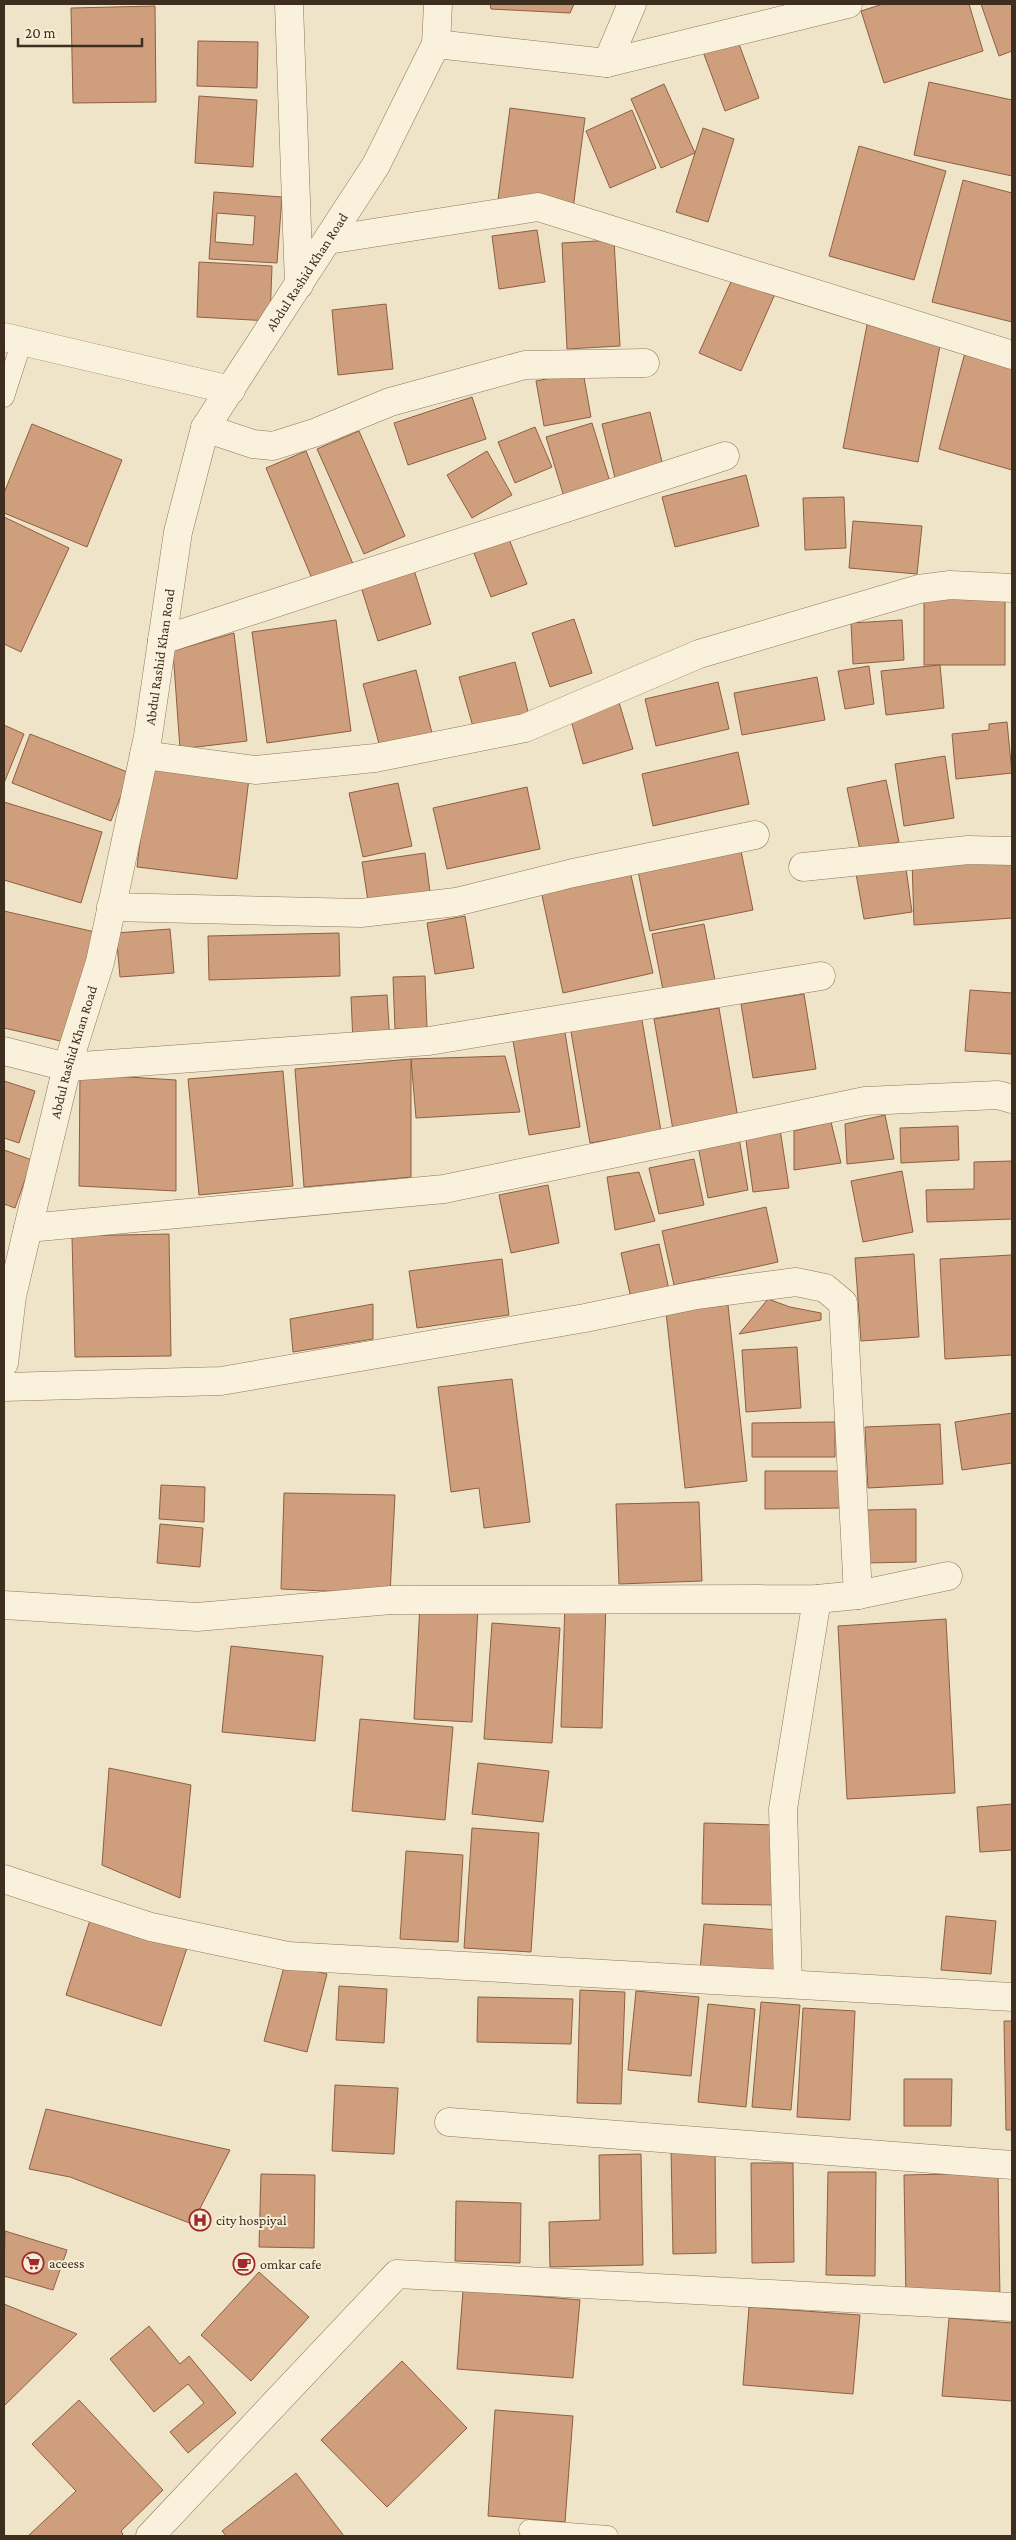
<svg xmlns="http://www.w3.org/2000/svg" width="1016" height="2540" font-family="'Crimson Pro',serif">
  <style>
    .building { fill: #cf9f7d; stroke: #8d5f41; fill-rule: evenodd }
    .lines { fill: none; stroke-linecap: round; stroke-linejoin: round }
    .service-casing { stroke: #8d765c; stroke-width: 21 }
    .minor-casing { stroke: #8d765c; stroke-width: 29 }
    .service { stroke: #faf1dc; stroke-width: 20 }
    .minor { stroke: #faf1dc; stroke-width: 28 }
    .labels { text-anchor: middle; stroke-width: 4; stroke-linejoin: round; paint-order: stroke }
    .street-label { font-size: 14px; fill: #3d2e20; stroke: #f7eed8 }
    .poi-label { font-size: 14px; fill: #3d2e20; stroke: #f7eed8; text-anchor: start }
  </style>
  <rect width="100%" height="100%" fill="#f0e4c8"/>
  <g class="building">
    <polygon points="490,4 574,4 570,13 491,9"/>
    <polygon points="883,4 969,4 983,51 884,83 861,11"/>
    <polygon points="981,4 1012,4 1012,51 999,56"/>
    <polygon points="155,6 156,102 73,103 71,8"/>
    <polygon points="736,36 759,98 725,111 702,49"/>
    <polygon points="198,41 258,42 257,88 197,86"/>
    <polygon points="929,82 1012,100 1012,176 914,155"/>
    <polygon points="664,84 695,153 661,168 631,99"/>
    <polygon points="199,96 257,100 253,167 195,163"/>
    <polygon points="510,108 585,118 573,209 498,200"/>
    <polygon points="632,110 656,168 610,188 586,131"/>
    <polygon points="703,128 734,139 708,222 676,212"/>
    <polygon points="859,146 946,171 914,280 829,256"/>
    <polygon points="963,180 1012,193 1012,322 932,302"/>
    <path d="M214,192L282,197L277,263L209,259ZM217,213L255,216L253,245L215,242Z"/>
    <polygon points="537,230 545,282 499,289 492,236"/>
    <polygon points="614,240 620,346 567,349 562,243"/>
    <polygon points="199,262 272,266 270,321 197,317"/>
    <polygon points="734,275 775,294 741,371 699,353"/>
    <polygon points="386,304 393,369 338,375 332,310"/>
    <polygon points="868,320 942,335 918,462 843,448"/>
    <polygon points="966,349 1012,361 1012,470 939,449"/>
    <polygon points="583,372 591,417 544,426 536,381"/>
    <polygon points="472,397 486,439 408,465 394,423"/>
    <polygon points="650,412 663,466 615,478 602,424"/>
    <polygon points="592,423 610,482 564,497 546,437"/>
    <polygon points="32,424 122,460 87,547 4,513 4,493"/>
    <polygon points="535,427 552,467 515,483 498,442"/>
    <polygon points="359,431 405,536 364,554 317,449"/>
    <polygon points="306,451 353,564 313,581 266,468"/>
    <polygon points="487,451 512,495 472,518 447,475"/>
    <polygon points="746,475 759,526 675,547 662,497"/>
    <polygon points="844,497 846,548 805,550 803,498"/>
    <polygon points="4,517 69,548 21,652 4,644"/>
    <polygon points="853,521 922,526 917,574 849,568"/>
    <polygon points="507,534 527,584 491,597 472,548"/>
    <polygon points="414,570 431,624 378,641 361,587"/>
    <rect x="924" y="598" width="81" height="67"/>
    <polygon points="574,619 592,673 550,687 532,633"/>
    <polygon points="336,620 351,731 267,743 252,632"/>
    <polygon points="902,620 904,660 853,664 851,623"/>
    <polygon points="234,633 247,741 180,749 173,651"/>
    <polygon points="515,662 530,719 475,734 459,677"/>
    <polygon points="940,665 944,708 886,715 881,671"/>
    <polygon points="869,666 874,704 845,709 838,671"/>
    <polygon points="416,670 434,741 381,751 363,684"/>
    <polygon points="817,677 825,720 742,735 734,693"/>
    <polygon points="718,682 729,729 656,746 645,699"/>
    <polygon points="618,699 633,749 583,764 569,713"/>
    <polygon points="1007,722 1012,773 956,779 952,734 989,730 989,724"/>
    <polygon points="4,725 24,734 4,783"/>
    <polygon points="30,734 130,773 111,821 12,783"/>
    <polygon points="738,752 749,804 653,826 642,774"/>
    <polygon points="945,756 954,818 904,826 895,764"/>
    <polygon points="149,766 249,778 237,879 137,867"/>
    <polygon points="886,780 899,842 860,850 847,788"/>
    <polygon points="398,783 412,846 363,857 349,793"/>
    <polygon points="527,787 540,849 447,869 433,808"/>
    <polygon points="4,802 102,832 81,903 4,880"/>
    <polygon points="740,846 753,910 650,931 637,866"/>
    <polygon points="425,853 430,892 368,901 362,862"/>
    <polygon points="1012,858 1012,918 914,925 912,861"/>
    <polygon points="905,861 912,912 864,919 855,868"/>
    <polygon points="630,871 653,973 563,993 541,891"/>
    <polygon points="4,911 95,932 69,1043 4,1028"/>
    <polygon points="465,916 474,968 435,974 427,923"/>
    <polygon points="704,924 716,985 664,995 652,934"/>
    <polygon points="170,929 174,973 120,977 116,933"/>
    <polygon points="339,933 340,976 209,980 208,936"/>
    <polygon points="425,976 427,1028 395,1029 393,977"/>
    <polygon points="970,990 1012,993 1012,1054 965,1051"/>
    <polygon points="804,994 816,1069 753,1078 741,1004"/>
    <polygon points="387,995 390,1042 353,1043 351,997"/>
    <polygon points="719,1008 738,1118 673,1130 654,1019"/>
    <polygon points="641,1014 661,1131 590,1143 570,1026"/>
    <polygon points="564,1026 580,1127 529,1135 512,1035"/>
    <polygon points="505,1056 520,1112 416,1118 411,1059"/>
    <polygon points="411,1059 411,1177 304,1187 295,1069"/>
    <polygon points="283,1071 293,1186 199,1195 188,1079"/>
    <polygon points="80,1074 176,1080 176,1191 79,1186"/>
    <polygon points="4,1081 35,1091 19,1143 4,1138"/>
    <polygon points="885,1115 894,1159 847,1164 845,1124"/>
    <polygon points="831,1122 841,1163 794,1170 794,1131"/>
    <polygon points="958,1126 959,1160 901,1163 900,1128"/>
    <polygon points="780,1129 789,1188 753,1192 745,1133"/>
    <polygon points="739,1138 748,1190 708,1198 698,1146"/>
    <polygon points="4,1150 32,1160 15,1208 4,1204"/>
    <polygon points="694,1159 704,1205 659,1214 649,1168"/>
    <polygon points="1012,1161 1012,1219 927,1222 926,1190 974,1189 974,1162"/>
    <polygon points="902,1171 913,1232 863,1242 851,1181"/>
    <polygon points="639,1172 655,1221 615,1230 607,1177"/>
    <polygon points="548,1185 559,1243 511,1253 499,1195"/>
    <polygon points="766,1207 778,1262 674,1285 662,1231"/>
    <polygon points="169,1234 171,1356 75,1357 72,1236"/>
    <polygon points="659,1244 670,1294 632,1303 621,1253"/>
    <polygon points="914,1254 919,1337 861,1341 855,1258"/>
    <polygon points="1012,1255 1012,1355 945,1359 940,1259"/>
    <polygon points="502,1259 509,1315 417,1328 409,1271"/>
    <polygon points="768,1299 790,1307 821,1313 821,1320 739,1334"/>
    <polygon points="373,1304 373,1339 293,1352 290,1319"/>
    <polygon points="728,1305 747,1481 685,1488 666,1312"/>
    <polygon points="797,1347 801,1408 746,1412 742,1350"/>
    <polygon points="512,1379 530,1522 484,1528 479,1488 451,1492 438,1387"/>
    <polygon points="1012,1413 1012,1463 962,1470 955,1422"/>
    <polygon points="835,1422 835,1457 752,1457 752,1423"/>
    <polygon points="940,1424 943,1484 868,1488 865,1427"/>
    <polygon points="765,1471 842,1471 842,1508 765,1509"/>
    <polygon points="161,1485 205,1487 204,1522 159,1519"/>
    <polygon points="284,1493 395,1495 390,1594 281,1589"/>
    <polygon points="699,1502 702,1581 619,1584 616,1504"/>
    <polygon points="916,1509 916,1562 866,1563 865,1510"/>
    <polygon points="160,1524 203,1528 200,1567 157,1563"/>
    <polygon points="565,1602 606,1603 602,1728 561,1727"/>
    <polygon points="420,1604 478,1607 472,1722 414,1719"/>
    <polygon points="946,1619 955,1793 847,1799 838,1626"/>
    <polygon points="492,1623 560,1628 552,1743 484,1739"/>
    <polygon points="231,1646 323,1656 315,1741 222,1732"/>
    <polygon points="360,1719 453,1727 445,1820 352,1811"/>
    <polygon points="478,1763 549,1771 543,1822 472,1814"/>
    <polygon points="109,1768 191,1785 180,1898 102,1865"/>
    <polygon points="1012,1804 1012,1850 980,1852 977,1807"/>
    <polygon points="704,1823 777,1825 776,1905 702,1904"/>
    <polygon points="472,1828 539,1833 531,1952 464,1948"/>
    <polygon points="406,1851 463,1855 458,1942 400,1939"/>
    <polygon points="92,1914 188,1945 161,2026 66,1995"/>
    <polygon points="946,1916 996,1921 991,1974 941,1970"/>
    <polygon points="704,1924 778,1930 775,1977 700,1971"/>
    <polygon points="285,1963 327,1974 307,2052 264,2041"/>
    <polygon points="339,1986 387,1989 384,2043 336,2040"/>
    <polygon points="580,1990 625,1992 621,2104 577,2103"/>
    <polygon points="636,1991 699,1997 691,2076 628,2070"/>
    <polygon points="478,1997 573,1999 571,2044 477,2042"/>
    <polygon points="761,2002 800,2005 791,2110 752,2107"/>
    <polygon points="708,2004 755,2009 746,2107 698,2102"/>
    <polygon points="803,2008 855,2011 850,2120 797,2117"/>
    <polygon points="1004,2021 1012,2021 1012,2130 1006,2130"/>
    <polygon points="904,2079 952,2079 951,2126 904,2126"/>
    <polygon points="335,2085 398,2088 394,2154 332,2151"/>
    <polygon points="46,2109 230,2150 192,2224 70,2177 29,2169"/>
    <polygon points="715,2147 716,2253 673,2254 671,2148"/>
    <polygon points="641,2154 643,2265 550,2267 549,2222 600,2220 599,2155"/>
    <polygon points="751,2163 793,2163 794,2262 752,2263"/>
    <polygon points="828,2172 876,2172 875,2276 826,2275"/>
    <polygon points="998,2173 1000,2299 906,2301 904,2175"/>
    <polygon points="261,2174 315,2175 314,2248 259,2247"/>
    <polygon points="456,2201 521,2203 520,2263 455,2261"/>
    <polygon points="5,2231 67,2250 53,2290 4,2276"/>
    <polygon points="259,2272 309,2317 251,2381 201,2335"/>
    <polygon points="463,2290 580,2300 573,2378 457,2369"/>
    <polygon points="4,2304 77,2334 4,2406"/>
    <polygon points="749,2307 860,2315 853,2394 743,2385"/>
    <polygon points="949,2318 1012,2323 1012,2401 942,2396"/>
    <polygon points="149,2326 180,2364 189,2356 236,2413 188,2453 170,2432 204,2403 188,2384 154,2412 110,2359"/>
    <polygon points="402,2361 467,2428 387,2507 321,2440"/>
    <polygon points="79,2400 163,2490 121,2531 123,2534 121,2536 28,2536 76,2491 32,2444"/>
    <polygon points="495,2410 573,2416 565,2522 488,2516"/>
    <polygon points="296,2473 344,2536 226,2536 222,2531"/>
  </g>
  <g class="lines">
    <g class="service-casing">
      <g id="service">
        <polyline points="4,397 22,341"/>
        <polyline points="529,2530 608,2536"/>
      </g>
    </g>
    <g class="minor-casing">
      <g id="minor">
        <polyline points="289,4 299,285"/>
        <polyline points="436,44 607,63 848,4"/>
        <polyline points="607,63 632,4"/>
        <polyline points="328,240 538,207 1012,355"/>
        <polyline points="4,337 231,390"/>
        <polyline points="205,428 253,444 273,446 317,432 390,402 525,365 645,363"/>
        <polyline points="162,640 725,456"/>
        <polyline points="144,755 255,770 375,758 525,728 699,654 919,589 950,585 1012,588"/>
        <polyline points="803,867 968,850 1012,851"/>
        <polyline points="111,907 361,913 456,902 573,873 755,835"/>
        <polyline points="4,1051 67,1067 429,1041 821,976"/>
        <polyline points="28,1228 444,1189 865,1101 998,1095 1012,1099"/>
        <path id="s1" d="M4,1363L12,1296L28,1228L67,1067L100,962L148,736L178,532L205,428L376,165L436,44L438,4"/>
        <polyline points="4,1387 221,1381 585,1318 696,1295 796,1282 825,1288 843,1303 858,1595"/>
        <polyline points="4,1605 197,1617 391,1600 817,1599 858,1595 948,1576"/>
        <polyline points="4,1879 151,1927 288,1956 1012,1997"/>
        <polyline points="788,1984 783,1809 817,1599"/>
        <polyline points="449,2122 1012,2165"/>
        <polyline points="150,2536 397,2274 1012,2307"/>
      </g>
    </g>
    <use href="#service" class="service"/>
    <use href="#minor" class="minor"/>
  </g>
  <defs>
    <g id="hospital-ring" transform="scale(1.125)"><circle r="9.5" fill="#f7eed8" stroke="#9e2a2b" stroke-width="1.5"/><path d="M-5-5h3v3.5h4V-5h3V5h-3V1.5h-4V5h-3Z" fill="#9e2a2b"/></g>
    <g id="supermarket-ring" transform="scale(1.125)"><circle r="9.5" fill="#f7eed8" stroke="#9e2a2b" stroke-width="1.5"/><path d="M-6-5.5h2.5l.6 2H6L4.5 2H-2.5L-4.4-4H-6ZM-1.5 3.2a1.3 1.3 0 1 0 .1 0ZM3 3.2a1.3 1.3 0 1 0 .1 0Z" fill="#9e2a2b"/></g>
    <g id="cafe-ring" transform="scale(1.125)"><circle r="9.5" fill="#f7eed8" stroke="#9e2a2b" stroke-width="1.5"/><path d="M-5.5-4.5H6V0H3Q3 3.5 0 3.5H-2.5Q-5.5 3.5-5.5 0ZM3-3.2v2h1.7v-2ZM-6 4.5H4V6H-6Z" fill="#9e2a2b"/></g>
  </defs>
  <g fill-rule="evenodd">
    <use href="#hospital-ring" x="200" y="2220"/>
    <use href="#supermarket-ring" x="33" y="2263"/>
    <use href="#cafe-ring" x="244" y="2264"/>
  </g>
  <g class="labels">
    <g class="street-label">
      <text dy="5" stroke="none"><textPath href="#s1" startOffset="1144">Abdul Rashid Khan Road</textPath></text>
      <text dy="5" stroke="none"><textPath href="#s1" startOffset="724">Abdul Rashid Khan Road</textPath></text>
      <text dy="5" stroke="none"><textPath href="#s1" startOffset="319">Abdul Rashid Khan Road</textPath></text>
    </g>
    <g class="poi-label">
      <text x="216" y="2225">city hospiyal</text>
      <text x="49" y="2268">aceess</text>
      <text x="260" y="2269">omkar cafe</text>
    </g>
  </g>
  <rect width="1016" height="2540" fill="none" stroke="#3d2e20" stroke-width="10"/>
  <path d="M18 38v8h124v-8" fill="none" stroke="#3d2e20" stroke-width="2.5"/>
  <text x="25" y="38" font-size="15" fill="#3d2e20" stroke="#f7eed8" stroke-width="4" paint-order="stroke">20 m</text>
</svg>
